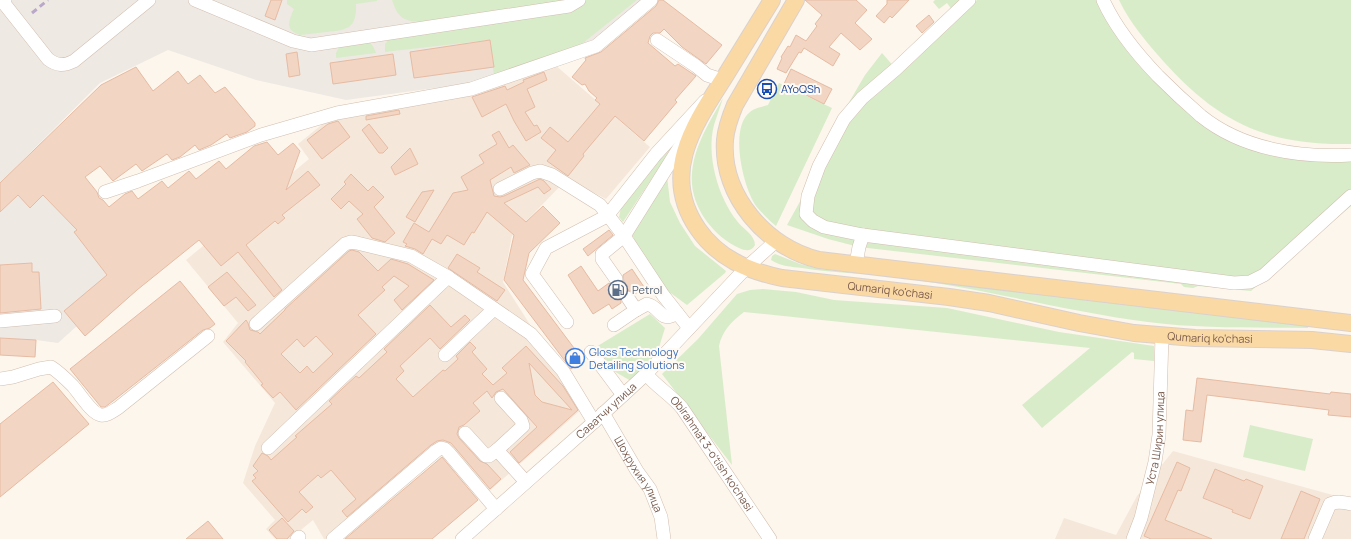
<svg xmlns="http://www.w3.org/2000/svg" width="1351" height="539" font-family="Manrope,sans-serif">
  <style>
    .residential { fill: #f5e8da }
    .industrial { fill: #efe9e4 }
    .green { fill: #d8ecc9 }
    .building { fill: #f3d5c3; stroke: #e6bba3; fill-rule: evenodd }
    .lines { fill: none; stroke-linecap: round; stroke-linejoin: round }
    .minor-tunnel { stroke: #dcd0c4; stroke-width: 13; stroke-dasharray: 13 6; stroke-linecap: butt }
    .minor-casing { stroke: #d1beb0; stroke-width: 14 }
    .major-casing { stroke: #dad1cd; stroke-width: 18 }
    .minor { stroke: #fff; stroke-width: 13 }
    .major { stroke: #fbd9a5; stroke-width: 16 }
    .rail { stroke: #b9a8c9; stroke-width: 3; stroke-dasharray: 6 4; stroke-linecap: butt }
    .labels { text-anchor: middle; stroke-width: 4; stroke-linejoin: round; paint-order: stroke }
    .transit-label { font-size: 11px; fill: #164399; stroke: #fffaf3; text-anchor: start }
    .service-label { font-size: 11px; fill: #4e5e75; stroke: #fffaf3; text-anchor: start }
    .street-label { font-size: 11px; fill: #7a5c4d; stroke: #fffaf3 }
    .shop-label { font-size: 11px; fill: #366cbe; stroke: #fffaf3; text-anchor: start }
  </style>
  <rect width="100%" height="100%" fill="#fdf6ec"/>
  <g class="residential">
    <polygon points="554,64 650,147 606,199 567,179 512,236 503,282 583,408 487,493 442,443 330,539 324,539 313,520 290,539 275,539 266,529 275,520 243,483 255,446 275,403 223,342 238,323 186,260 309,159 298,144 330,118"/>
    <polygon points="1173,451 1351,500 1351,539 1055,539 1064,518 1116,535 1137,496"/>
  </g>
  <polygon class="industrial" points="0,0 643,0 589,45 465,84 346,100 256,80 168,50 100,83 16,167 71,224 79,218 137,290 85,336 77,326 58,343 36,340 0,338"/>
  <g class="green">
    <path d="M287,0H377V1L356,4C357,28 348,30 327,32C318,33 310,34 301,35C284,31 289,20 294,9L287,4Z"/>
    <path d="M392,0H567L421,22C403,21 398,18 392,0Z"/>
    <polygon points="586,0 637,0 578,47 494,77 490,40 385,52 385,44 390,38 571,12"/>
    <polygon points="935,0 965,0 953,11 947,3 939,9 933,2"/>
    <polygon points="977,0 1100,0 1106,16 1220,133 1351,158 1351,206 1251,291 1198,286 1193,288 1184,287 1181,284 859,247 828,239 787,225 803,196 814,162 865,75 882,53 896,69 950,25"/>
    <path d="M1119,0H1351V144C1268,146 1219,123 1164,62C1147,43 1130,23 1119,0Z"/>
    <polygon points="369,41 374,48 376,53 336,58 336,53 340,45"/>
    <path d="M779,83L832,108L776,226C769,220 762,213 756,206C743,187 729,128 750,112C754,108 762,107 768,105Z"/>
    <path d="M723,98C720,107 717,116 714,125C706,155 718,197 737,221C743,229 755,235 755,245C751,252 746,251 739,248C715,237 694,211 692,184C690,152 708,125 723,98Z"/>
    <polygon points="674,141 672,148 623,222 619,217 621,208"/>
    <polygon points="667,176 670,202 680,223 695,246 726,271 725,273 687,305 668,291 635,241 631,232"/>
    <path d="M775,254L800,264L820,269L965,285L1309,325L1308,328C1255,327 1201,329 1148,322C1062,311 979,287 893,277C863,273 832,273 802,268C792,267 780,266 771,260L772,256Z"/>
    <path d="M763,289L796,292L834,300L947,308L1059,332L1154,346V361L1134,359V353L1132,352L1042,428L1022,405L1090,348L744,312C732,321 722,331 719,346L732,465L662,374L698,339L737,294L750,290Z"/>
    <polygon points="650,314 665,328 656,357 631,381 612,370 596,347"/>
    <polygon points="1250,425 1313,439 1305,471 1243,457"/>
  </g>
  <g class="building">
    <polygon points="271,0 282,0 275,20 265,16"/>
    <polygon points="659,0 663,0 722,45 706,64 682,47 664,29 660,33 653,33 650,36 648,43 675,66 678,64 696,76 675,100 677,102 644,141 615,116 583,154 584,156 568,176 547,161 556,150 541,138 550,127 568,142 600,104 595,100 597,98 589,91 585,84 582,85 572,77 586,60 585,58 601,52 656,6"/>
    <polygon points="805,0 856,0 867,10 855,23 872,39 860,50 841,33 829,47 840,54 833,66 804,48 801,53 799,52 786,73 777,69 782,58 781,57 788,46 790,47 796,35 806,41 817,26 815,24 822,15"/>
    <polygon points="887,0 909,0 892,18 890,16 884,23 876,16 887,4"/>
    <polygon points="929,15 934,22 922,33 916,26"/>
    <polygon points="490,40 494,67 414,78 410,52"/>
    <polygon points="297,52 300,75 289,77 286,54"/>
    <polygon points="393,54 396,75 333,84 330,63"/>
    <polygon points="136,67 153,91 178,71 188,84 200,75 215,93 225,87 255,123 255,126 247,132 230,138 227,134 211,145 199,150 195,145 180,157 172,160 167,154 142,171 136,164 113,181 100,166 85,177 97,192 99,198 103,200 109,207 125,194 132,191 138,199 162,181 168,188 189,171 196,179 219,161 226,169 254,146 267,142 278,155 293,143 300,151 286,190 308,171 320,185 282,215 285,218 278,224 275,221 246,245 282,290 274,297 238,252 221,266 199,240 137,290 85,336 64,311 107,275 74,232 77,230 43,195 30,208 18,195 0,212 0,183 101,85"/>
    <polygon points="791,69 832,89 824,104 784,84"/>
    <polygon points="544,72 547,80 527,89 535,107 525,112 534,126 537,125 541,132 526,141 514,121 506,104 482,117 472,97 505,86 507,90 524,82 523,80"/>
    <polygon points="399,110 400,114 366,120 366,116"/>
    <polygon points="338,121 350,137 322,159 307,140 328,124"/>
    <polygon points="369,124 388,148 383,153 379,153 362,130"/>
    <polygon points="499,131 509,148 513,145 530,165 514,173 511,167 490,180 494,196 500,197 504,196 540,179 544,181 551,189 544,194 538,187 504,203 526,222 543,206 560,223 529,253 523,280 583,360 571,369 504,280 514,235 487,212 474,233 472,232 464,245 447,235 441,244 432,239 423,254 415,249 405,246 407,244 403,242 414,223 429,232 453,193 468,190 461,177 484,163 479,155 497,144 492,135"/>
    <polygon points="410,148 418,164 395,175 391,167"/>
    <polygon points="351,174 368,191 373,186 384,197 374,207 395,233 385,242 372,238 357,219 363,214 349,201 341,209 331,199 346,184 344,182"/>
    <polygon points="434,190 415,222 406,217 422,192"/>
    <polygon points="609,230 613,235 588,256 583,249"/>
    <path d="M352,250L359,252L378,271L391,259L408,264L434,280L402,310L394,300L409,286L394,276L382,287L385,290L358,315L376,334L296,410L280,392L273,398L261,385L263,384L245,362L246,361L226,341L246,320L248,323L250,330L258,332L260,334L285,310V309L349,251ZM316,336L333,354L313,373L307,366L300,373L281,354L297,339L304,347Z"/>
    <polygon points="457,254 480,268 477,272 505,290 497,301 448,268"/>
    <polygon points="32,263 32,272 39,272 41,309 0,313 0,265"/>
    <polygon points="581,266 598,291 609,283 613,286 620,286 623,282 623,275 632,269 644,287 635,294 631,291 624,291 621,295 621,303 612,309 609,304 593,314 568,275"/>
    <polygon points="227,272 256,305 248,311 236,297 224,306 208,287"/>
    <polygon points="180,281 215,324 210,328 203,330 113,401 105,407 101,407 70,369"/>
    <path d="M430,305L451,327L465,315L470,320L440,349L430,338L400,366L404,371L396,379L413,397L443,370L445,371L458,359L456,356L470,342L476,348L472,352L487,369L482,374L493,385L507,373L502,368L526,346L563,386L578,410L519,463L510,452L537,427L503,389L496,392L492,398L487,391L473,403L480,411L464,425L459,427L457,434L459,438L480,461L487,464L501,479L490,489L451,443L443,440L437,441L431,445L347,517L342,511L356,499L331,470L321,478L318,475L299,492L313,507L306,513L302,509L288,522L252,481L256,478L253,475L258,471L253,466L262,453L268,456L271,460L297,437L295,436L332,404L329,401L356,376L359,378L387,352L384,349ZM529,363L572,410L542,402L535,395Z"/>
    <polygon points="0,338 36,340 35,357 0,355"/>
    <polygon points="1197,378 1330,394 1331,392 1351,394 1351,417 1328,415 1329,410 1207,395 1201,442 1183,440 1186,410 1193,411"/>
    <polygon points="53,382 89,424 0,497 0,424"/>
    <polygon points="442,457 478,500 432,539 345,539"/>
    <polygon points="1177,462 1190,468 1181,491 1178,490 1165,520 1212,539 1151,539 1144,536"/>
    <polygon points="1215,469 1244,481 1246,479 1263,486 1250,519 1232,512 1233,510 1203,498"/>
    <polygon points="1301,491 1320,499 1304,539 1281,539"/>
    <polygon points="282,518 294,531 287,539 277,539 269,530"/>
    <polygon points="208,521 223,539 186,539"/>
  </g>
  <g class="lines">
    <polyline class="minor-tunnel" points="616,279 628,298"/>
    <g class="minor-casing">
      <g id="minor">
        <path d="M5,0L3,2L48,59C57,66 64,66 74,61L149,0"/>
        <polyline points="195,0 293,41 311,45 569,6 579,0"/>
        <polyline points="969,0 896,69 862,98 844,119 819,166 808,196 806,214 813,221 824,227 863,235 1234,283 1250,282 1264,275 1351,196"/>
        <path d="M1103,0C1116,29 1136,53 1158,76C1172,90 1186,103 1201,116C1242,149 1299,158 1351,155"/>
        <polyline points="657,40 696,66 707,75 722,80"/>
        <polyline points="500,189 532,173 540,171 552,175 600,205 624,236 663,295 689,328"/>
        <polyline points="105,192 138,181 261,135 337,113 471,89 596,46 651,0"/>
        <polyline points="856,264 859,247 863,235"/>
        <polyline points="616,279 602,259 602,254 624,236 686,137"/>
        <path d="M628,298L636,310L647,304C661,307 660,324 677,313"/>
        <polyline points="0,321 55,316"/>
        <polyline points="567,322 532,274 546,248 607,216 656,154 705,101"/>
        <polyline points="256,324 345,244 351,242 357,243 411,256 448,277 531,334 563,371 594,422"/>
        <polyline points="614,325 636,310"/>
        <polyline points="591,352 623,395"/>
        <polyline points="445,355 494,309"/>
        <path id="s1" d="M646,374C657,387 671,395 682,408L770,539"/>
        <path d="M0,379L13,377L39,369L51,367C59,372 66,379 73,386C79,393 92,414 101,415C107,416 113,411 118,408L208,336"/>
        <polyline points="501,398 521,420 523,426 497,450 526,482"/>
        <path id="s2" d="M603,413L637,471L650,489L661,517L664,539"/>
        <polyline points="465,433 486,456 489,456 497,450"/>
        <polyline points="268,448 448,277"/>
        <polyline points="297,539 299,537"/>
        <polyline points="333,539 436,451 441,448 445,449 448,452 496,509"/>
        <path id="s3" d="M462,539L594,422L646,374L746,268L776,241"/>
        <path id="s4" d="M1133,539L1141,518L1155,462L1159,435L1162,336"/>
        <path d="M1315,539L1330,504C1337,501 1343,502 1351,504"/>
      </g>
    </g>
    <g class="major-casing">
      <g id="major">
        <path id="s5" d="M772,0C756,26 740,52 724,78C694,125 660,174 698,229C718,258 748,271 782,278L949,297L989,303L1079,323L1134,333L1195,338L1312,340L1351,344"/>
        <path d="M796,0L735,105C730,117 726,128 725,140C721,196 767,248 819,260L1351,323"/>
      </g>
    </g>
    <use href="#minor" class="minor"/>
    <use href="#major" class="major"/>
    <polyline class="rail" points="32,13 48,0"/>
  </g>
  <defs>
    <g id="bus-ring" transform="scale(1)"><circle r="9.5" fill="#fffaf3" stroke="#1a4fb4" stroke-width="1.5"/><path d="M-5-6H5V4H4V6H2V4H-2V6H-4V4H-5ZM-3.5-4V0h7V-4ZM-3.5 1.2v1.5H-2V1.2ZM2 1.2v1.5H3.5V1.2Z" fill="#1a4fb4"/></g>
    <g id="fuel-ring" transform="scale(1)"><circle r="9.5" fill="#fffaf3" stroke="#5c6f8a" stroke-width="1.5"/><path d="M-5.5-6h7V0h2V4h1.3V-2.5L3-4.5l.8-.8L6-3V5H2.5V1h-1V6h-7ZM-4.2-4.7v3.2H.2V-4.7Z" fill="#5c6f8a"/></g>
    <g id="shop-ring" transform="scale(1)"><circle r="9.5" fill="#fffaf3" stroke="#3f7fe0" stroke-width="1.5"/><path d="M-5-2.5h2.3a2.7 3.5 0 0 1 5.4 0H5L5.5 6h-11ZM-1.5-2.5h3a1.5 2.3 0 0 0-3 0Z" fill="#3f7fe0"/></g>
  </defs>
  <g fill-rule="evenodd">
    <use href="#bus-ring" x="767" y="89"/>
    <use href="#fuel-ring" x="618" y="290"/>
    <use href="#shop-ring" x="575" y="358"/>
  </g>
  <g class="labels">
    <g class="transit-label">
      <text x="781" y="93">AYoQSh</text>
    </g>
    <g class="service-label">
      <text x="632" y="294">Petrol</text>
    </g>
    <g class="street-label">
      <text dy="4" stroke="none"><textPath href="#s5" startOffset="465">Qumariq ko'chasi</textPath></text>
      <text dy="4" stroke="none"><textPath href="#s5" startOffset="789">Qumariq ko'chasi</textPath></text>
      <text dy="4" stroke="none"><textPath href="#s3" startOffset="193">Саватчи улица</textPath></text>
      <text dy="4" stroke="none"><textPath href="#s4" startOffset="104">Уста Ширин улица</textPath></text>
      <text dy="4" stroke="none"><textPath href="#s1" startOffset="104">Obirahmat 3-o'tish ko'chasi</textPath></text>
      <text dy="4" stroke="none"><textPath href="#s2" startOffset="71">Шохрухия улица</textPath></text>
    </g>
    <g class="shop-label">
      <text x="589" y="356">Gloss Technology<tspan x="589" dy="13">Detailing Solutions</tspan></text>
    </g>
  </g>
</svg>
